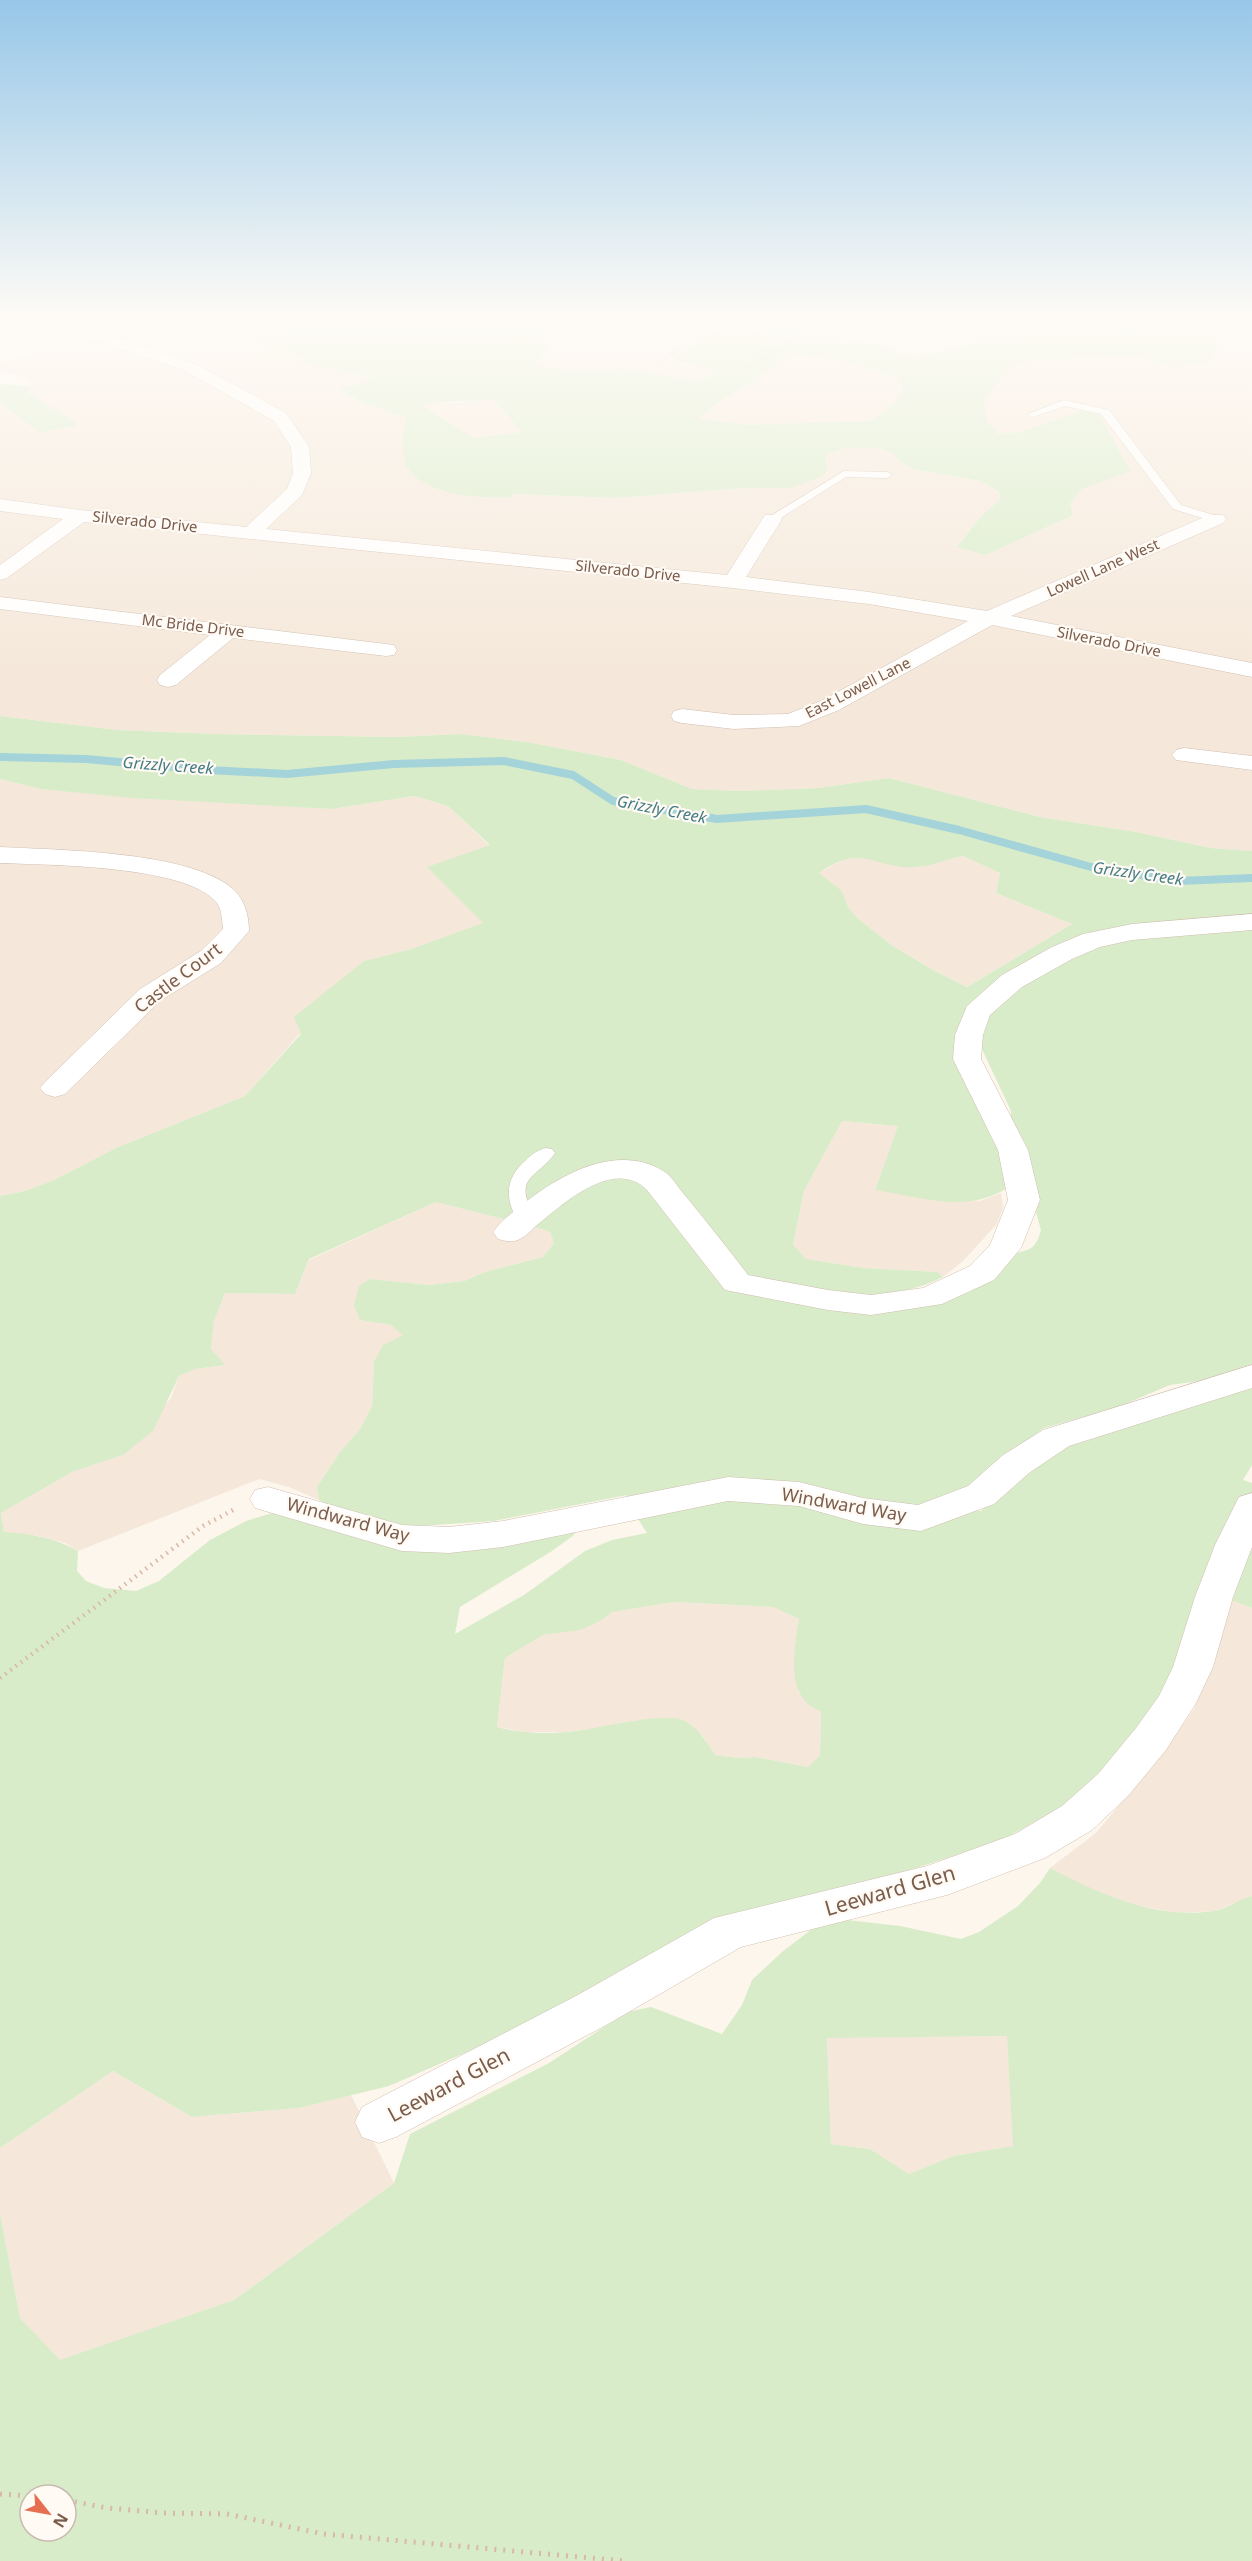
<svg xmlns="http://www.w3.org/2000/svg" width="1252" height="2561" font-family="'Noto Sans',sans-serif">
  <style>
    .residential { fill: #f5e8da }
    .green { fill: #d8ecc9; fill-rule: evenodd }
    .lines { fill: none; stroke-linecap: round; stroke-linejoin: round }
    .stream { stroke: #a5d3da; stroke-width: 8 }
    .service-casing { stroke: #d1beb0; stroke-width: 1 }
    .minor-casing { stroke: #d1beb0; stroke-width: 1 }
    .path-far2 { stroke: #d9b8a5; stroke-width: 2; stroke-dasharray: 1 2; stroke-linecap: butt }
    .path-far1 { stroke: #d9b8a5; stroke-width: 4.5; stroke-dasharray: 1.5 5; stroke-linecap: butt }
    .path { stroke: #d9b8a5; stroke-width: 5; stroke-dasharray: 2 7; stroke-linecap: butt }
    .service { fill: #fff; fill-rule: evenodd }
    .minor { fill: #fff; fill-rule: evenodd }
    .labels { text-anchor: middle; stroke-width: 4.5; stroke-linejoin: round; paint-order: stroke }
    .far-street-label { font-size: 15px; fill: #7a5c4d; stroke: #fffaf3 }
    .far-water-label { font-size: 16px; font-style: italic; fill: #437c86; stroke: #fffaf3 }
    .street-label { font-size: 18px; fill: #7a5c4d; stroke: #fffaf3 }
    .near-street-label { font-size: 21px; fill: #7a5c4d; stroke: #fffaf3 }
  </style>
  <rect width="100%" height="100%" fill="#fdf6ec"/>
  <g class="residential">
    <polygon points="23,315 203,315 260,326 277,334 245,341 287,350 306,359 296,363 364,375 376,380 338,390 371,406 406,418 402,440 425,484 453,493 509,498 513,494 615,498 744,488 791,488 825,459 828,454 843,448 880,448 894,454 900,462 916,470 981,481 999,492 1000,500 980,517 957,546 986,555 1073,515 1070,504 1082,489 1095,406 1021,432 998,434 987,421 982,403 1005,372 1020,363 1045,359 1085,357 1138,356 1174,367 1224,337 1176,330 1086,327 995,330 974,338 966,346 912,358 881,343 810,335 809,315 1252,315 1252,851 1211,848 1136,832 1040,817 889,778 818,788 740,791 692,789 621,760 527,742 460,734 398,737 216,734 117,730 0,716 0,403 40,433 77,425 28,393 31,382 0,370 0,363 35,353 0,346 0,323"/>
    <polygon points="616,315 697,315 723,321 705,339 675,356 680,363 721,371 701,381 621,369 576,371 557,369 540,366 536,360 552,348 539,341 555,334 585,328"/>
    <polygon points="794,354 845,361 898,377 902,388 897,401 872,421 749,425 697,419 736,390 769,371"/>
    <polygon points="494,400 522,432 474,438 422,406 432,401 449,403"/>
    <polygon points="0,779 41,789 332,809 414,796 448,806 490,846 484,923 411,949 364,961 245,1096 116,1148 54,1180 25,1191 0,1196"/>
    <polygon points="963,856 1000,873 996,893 1072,924 967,987 933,970 893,946 857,918 848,907 842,891 818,873 844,859 866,857 900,867 919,867"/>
    <polygon points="842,1121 898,1126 875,1190 980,1201 1001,1193 1003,1208 997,1224 963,1261 943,1277 938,1272 864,1268 806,1259 793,1246 804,1191"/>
    <polygon points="436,1202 535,1227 550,1232 554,1243 543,1257 485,1272 464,1281 429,1285 370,1279 360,1320 391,1325 404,1335 374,1362 372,1406 360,1429 340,1452 317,1487 319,1500 289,1487 259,1479 78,1551 65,1543 40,1536 4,1532 1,1513 72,1472 123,1455 171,1398 179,1376 195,1369 224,1365 211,1349 214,1321 225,1293 295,1294 309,1260"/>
    <polygon points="1223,1597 1252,1608 1252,1896 1215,1911 1179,1913 1132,1905 1082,1885 1050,1868 1096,1833 1160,1756 1194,1709 1215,1652"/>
    <polygon points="674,1602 774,1607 799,1619 795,1646 794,1672 799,1693 821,1711 820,1755 808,1767 755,1757 738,1758 715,1755 702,1735 607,1727 566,1732 525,1732 497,1727 505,1658 543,1635 581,1630 602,1620 612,1612"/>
    <polygon points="1007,2036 1014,2146 953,2156 909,2174 870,2149 831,2144 827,2037"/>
    <polygon points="113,2071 192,2117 299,2108 351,2095 394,2183 234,2300 60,2361 20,2318 0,2213 0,2148"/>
  </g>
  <g class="green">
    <path d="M203,315H616C591,326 564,330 540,340L553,348L536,361L540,366L557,369L576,371L621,369L701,381L720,371L675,361V356L705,339L723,321L697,315H809L810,335L881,343L912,358L965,346L974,338L995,330L1136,328L1224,337L1208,363L1174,367L1138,356L1045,359L1020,363L1005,372L983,403L987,421L998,434L1021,432L1095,406L1130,471L1082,489L1070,504L1073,515L986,555L957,547L980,517L1000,500L999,492L981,481L916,470L900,462L894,454L880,448H843L828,454L825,459L827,471L821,477L791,488H744L615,498L514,494L509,498C482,497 450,497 426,484C418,480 411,472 405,465L402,440L406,418L371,406L338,389L375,380L364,375L295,363L306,359L287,350L243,341L275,333L260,326ZM794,354L845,361L897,377L902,388L897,401L872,421L749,425L698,419C727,393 762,376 794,354ZM494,400L522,432L474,438L422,406C435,400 476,401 494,400Z"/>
    <polygon points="0,384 30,386 29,393 78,425 40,433 0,403"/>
    <path d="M0,716L117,730L216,734L398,737L460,734L527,742L621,760L692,789L740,791L818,788L889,778L1040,817L1136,832L1211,848L1252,851V1364L1200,1381L1170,1385L1118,1407L1044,1428L944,1504L981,1511L1012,1481L1067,1446L1252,1387V1465L1243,1480L1252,1483V1608L1223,1597L1162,1702L1124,1751L1067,1804L1000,1841L667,1948L483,2045L389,2086L299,2108L192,2117L113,2071L0,2148V1196L25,1191L54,1180L116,1148L245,1096L301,1034L294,1017L364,961L411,949L483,923L427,867L490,845L448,806L414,796L332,809L133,798L41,789L0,779ZM963,856L1000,873L996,893L1072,924L967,987L933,970L893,946L857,918L848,907L842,891L819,873C864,841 875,871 917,867C932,866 948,859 963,856ZM966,1034L981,1047L1011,1111V1123L1041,1230C1034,1255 1027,1247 1009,1257C997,1264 990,1278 979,1286C947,1309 908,1301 871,1300C895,1291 921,1289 943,1277L938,1272L864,1268L806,1259L793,1245L804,1191L842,1121L898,1126L875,1190C926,1198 972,1216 1016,1182ZM436,1202L535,1227L550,1232L554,1243L543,1257L485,1272L464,1281L429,1285L370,1279L359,1286L354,1305L360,1320L391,1325L403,1335L383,1345L374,1362L372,1406L360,1429L340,1452L317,1487L319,1500L339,1510L405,1527L494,1521L627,1495L626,1500L647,1533L612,1540L585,1551L524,1595L455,1634L460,1607L552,1551L574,1535L579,1523L386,1542L276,1512L246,1521L210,1540L159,1581L136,1591L104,1588L86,1581L77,1571L78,1551C54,1537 31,1534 4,1532L1,1513L72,1472L123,1455L153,1431L179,1376L195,1369L225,1365L211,1349L214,1321L225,1293L295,1294L309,1259ZM674,1602L773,1607L799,1619C794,1648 784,1700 821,1711L820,1755L808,1767L755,1757L738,1758L715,1755C707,1742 698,1728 685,1721C665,1710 592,1731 566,1732C544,1734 519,1733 497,1727L505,1658L543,1635L581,1630L602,1620L612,1612Z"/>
    <path d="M1050,1868C1100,1894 1156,1920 1213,1911C1227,1909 1239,1899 1252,1896V2561H0V2213L20,2318L60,2360L234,2300L394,2183L410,2134L549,2063L627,2012L651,2007L722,2034L742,2005L752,1980L782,1952L812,1929L847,1920L900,1926L961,1939L979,1932L1018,1906L1040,1883ZM1007,2036L1013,2146L953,2156L909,2174L870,2149L831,2144L827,2038ZM30,2495H66V2531H30Z"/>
  </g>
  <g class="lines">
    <polyline class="stream" points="0,757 86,759 208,770 287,774 394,764 504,761 573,775 613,801 717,819 866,809 959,830 1091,867 1178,881 1252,878"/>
    <g class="service-casing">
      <g id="service">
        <polygon points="617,315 630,315 583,336 575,334"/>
        <polygon points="1064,400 1109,410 1181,505 1220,517 1220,521 1212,521 1173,509 1101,414 1065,406 1033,417 1028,414"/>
        <polygon points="844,471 887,472 892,475 887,478 846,477 776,521 768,521 766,519"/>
        <path d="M546,1148L552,1149L555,1153C536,1180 512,1175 535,1218L533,1222H519C504,1199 505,1178 526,1160C532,1154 538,1150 546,1148Z"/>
      </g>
    </g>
    <g class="minor-casing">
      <g id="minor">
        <polygon points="90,329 196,364 286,413 309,447 311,473 302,495 266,529 727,575 765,515 779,515 782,519 746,577 869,592 987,611 1209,515 1223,515 1226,519 1223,523 1011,616 1252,663 1252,677 992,625 839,710 799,726 734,729 682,723 674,721 671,716 674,711 682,709 734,715 788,714 823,700 968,621 869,604 733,588 84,522 7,578 0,580 0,565 63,519 0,511 0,499 80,510 246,527 287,489 293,473 291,447 274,421 184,370 84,337 82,334 84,331"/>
        <polygon points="0,597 386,644 394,645 397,650 394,655 386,656 233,638 176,685 168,687 160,685 157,680 160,675 210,635 0,609"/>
        <polygon points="1184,748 1252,756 1252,770 1176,760 1172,755 1176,750"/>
        <path d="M0,847C58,850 190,851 233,889C245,900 249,916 249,931L221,963L160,1001L65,1094L55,1097L45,1094L40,1088L45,1082L140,989L201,951L223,929C222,920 222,910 217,903C188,865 46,865 0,863Z"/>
        <path d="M1252,914V930L1132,940L1100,947L1072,959L1022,987L990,1015L983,1035L981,1059L1028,1150L1040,1200L1021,1248L994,1280L942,1304L871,1315L828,1310L725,1290L647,1190C616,1158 567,1200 542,1221C535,1226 528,1235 520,1239C513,1243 505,1241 498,1239L493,1232C501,1221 512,1213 523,1204C561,1174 618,1142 665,1172C672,1177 677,1186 683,1193C705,1220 727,1247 748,1275L828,1290L871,1295L923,1288L970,1266L990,1245L1008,1200L998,1150L953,1059L955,1035L967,1006L1002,975L1052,947L1083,934L1132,924Z"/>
        <polygon points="1252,1365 1252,1388 1069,1446 1029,1473 994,1504 921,1531 863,1524 799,1506 728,1501 503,1547 449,1553 402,1551 255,1508 250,1499 255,1490 268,1487 402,1525 449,1527 503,1521 728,1477 799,1482 863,1498 918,1505 968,1486 1003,1455 1043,1430"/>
        <polygon points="1252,1493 1252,1547 1233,1597 1213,1667 1196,1703 1166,1750 1128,1796 1092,1830 1045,1858 947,1895 741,1947 608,2024 396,2137 379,2143 362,2137 355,2122 362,2107 576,1996 714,1918 927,1866 1015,1834 1062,1806 1098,1774 1136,1728 1159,1696 1173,1667 1195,1597 1215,1545 1239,1497"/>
      </g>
    </g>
    <g class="path-far2">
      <polyline points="641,325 703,336 661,361"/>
      <polyline points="703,336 741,332 791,343 743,368"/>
    </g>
    <polyline class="path-far1" points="0,1678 203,1526 235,1509"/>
    <g class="path">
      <polyline points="0,2494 30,2496"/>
      <polyline points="66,2500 107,2508 164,2513 227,2514 324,2534 625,2561"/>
    </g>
    <use href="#service" class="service"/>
    <use href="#minor" class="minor"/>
  </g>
  <linearGradient id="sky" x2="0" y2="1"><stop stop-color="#97c7e8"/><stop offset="0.47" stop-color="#fefbf6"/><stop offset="1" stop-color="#fefbf6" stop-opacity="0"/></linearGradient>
  <rect width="1252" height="674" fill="url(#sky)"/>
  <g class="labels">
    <g class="far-street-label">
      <text transform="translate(145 522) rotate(6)" y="5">Silverado Drive</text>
      <text transform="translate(1103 568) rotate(-24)" y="5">Lowell Lane West</text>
      <text transform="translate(628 571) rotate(6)" y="5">Silverado Drive</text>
      <text transform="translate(193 626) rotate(7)" y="5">Mc Bride Drive</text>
      <text transform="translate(1109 642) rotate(11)" y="5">Silverado Drive</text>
      <text transform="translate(858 688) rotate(-27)" y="5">East Lowell Lane</text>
    </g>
    <g class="far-water-label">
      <text transform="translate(168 765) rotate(4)" y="6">Grizzly Creek</text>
      <text transform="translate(662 809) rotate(11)" y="6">Grizzly Creek</text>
      <text transform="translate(1138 873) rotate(8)" y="6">Grizzly Creek</text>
    </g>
    <g class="street-label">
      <text transform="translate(178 978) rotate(-37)" y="6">Castle Court</text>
      <text transform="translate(844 1505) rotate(10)" y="6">Windward Way</text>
      <text transform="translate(348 1520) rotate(15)" y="6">Windward Way</text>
    </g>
    <g class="near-street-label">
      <text transform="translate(890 1891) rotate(-16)" y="7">Leeward Glen</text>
      <text transform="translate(449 2085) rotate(-28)" y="7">Leeward Glen</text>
    </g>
  </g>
  <g transform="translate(48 2513) rotate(121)"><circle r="28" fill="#fffaf3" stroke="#cabbb1" stroke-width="1.5"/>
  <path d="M0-4.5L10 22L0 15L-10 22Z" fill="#e76f51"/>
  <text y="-9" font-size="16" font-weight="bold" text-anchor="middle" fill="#7a5c4d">N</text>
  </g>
</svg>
